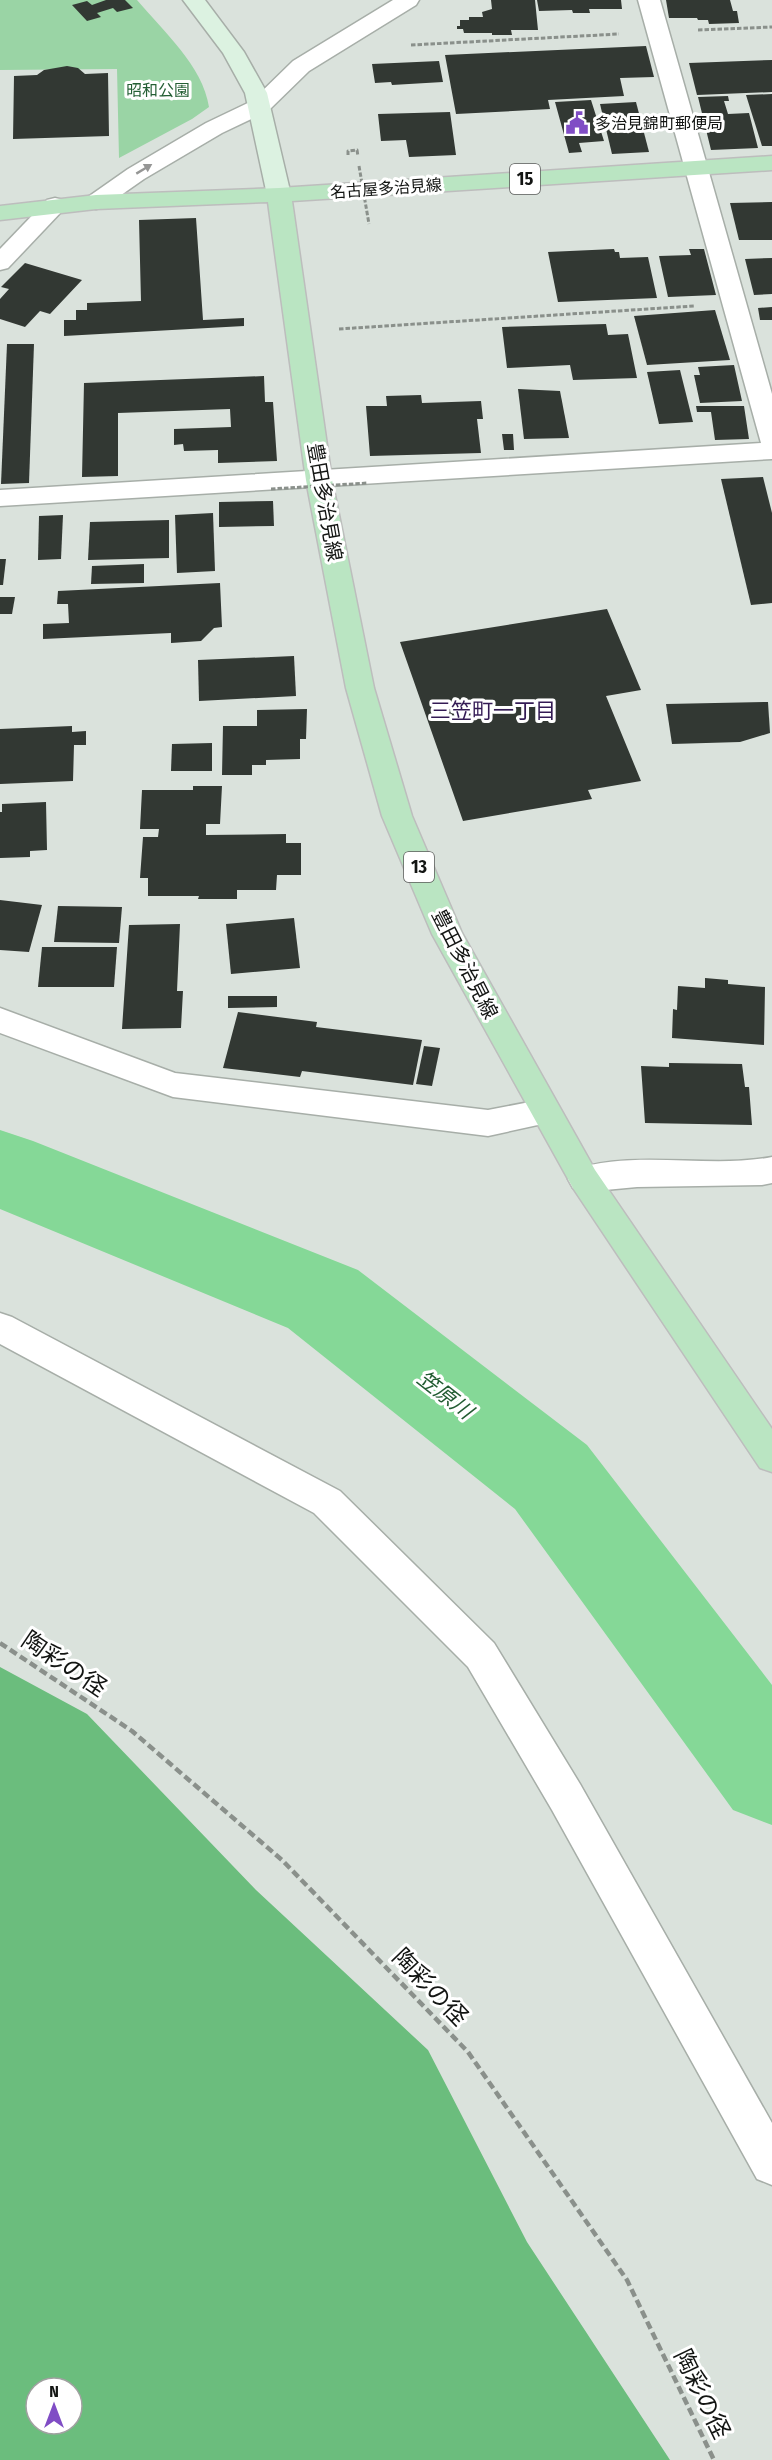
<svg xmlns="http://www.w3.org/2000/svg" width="772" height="2460" font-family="'Fira Sans Condensed','Noto Sans JP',sans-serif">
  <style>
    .green { fill: #9ad4a5 }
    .forest { fill: #6bbd7d; fill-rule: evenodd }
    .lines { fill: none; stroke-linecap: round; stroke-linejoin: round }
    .river { fill: #85d897; fill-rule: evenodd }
    .building { fill: #323833 }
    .street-casing { stroke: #a7aea8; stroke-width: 3 }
    .secondary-casing { stroke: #a7aea8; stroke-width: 3 }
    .primary-casing { stroke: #bdbdbd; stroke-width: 3 }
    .path-far1 { stroke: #8a908b; stroke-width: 3; stroke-dasharray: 4.5 2; stroke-linecap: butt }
    .path { stroke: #8a908b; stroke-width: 4.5; stroke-dasharray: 8 4; stroke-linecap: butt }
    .street { fill: #fff; fill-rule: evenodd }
    .secondary { fill: #dcf2e1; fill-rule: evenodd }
    .primary { fill: #bae5c2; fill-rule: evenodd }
    .path-bridge { stroke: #8a908b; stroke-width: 3; stroke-dasharray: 4.5 2; stroke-linecap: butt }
    .oneway { fill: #959695 }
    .labels { text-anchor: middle; stroke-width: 6; stroke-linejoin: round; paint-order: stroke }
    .far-park-label { font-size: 16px; fill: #255f35; stroke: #fff }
    .far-poi-label { font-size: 16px; fill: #131513; stroke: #fff; text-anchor: start }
    .far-street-label { font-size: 16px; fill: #131513; stroke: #fff }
    .shield { fill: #fff; stroke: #5a5b5a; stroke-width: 1.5 }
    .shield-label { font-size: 18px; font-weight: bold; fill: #131513 }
    .street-label { font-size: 20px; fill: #131513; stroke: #fff }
    .neighbourhood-label { font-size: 21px; fill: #331a54; stroke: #fff }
    .water-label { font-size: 21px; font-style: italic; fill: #225c32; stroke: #fff }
    .near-street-label { font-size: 24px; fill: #131513; stroke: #fff }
  </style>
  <rect width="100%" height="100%" fill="#dae2dc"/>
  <path class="green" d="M0,0H137C163,31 203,66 209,107L192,119L119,158L117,69L0,70Z"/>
  <path class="forest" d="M0,1667L87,1714L256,1890L428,2050L527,2242L670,2460H0ZM36,2388H72V2424H36Z"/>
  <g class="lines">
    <polygon class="river" points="0,1130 33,1141 358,1270 587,1445 772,1685 772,1825 733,1810 515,1509 288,1328 0,1209"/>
  </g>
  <g class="building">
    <polygon points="106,0 125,0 133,8 117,12 113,8 97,13 101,17 87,21 72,5 87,1 92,5"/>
    <polygon points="491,0 535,0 538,30 511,30 512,35 492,35 492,33 464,33 463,29 457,29 457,26 460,26 460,20 469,20 469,17 483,17 482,12 492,9"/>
    <polygon points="537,0 621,0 622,9 589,9 590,13 573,13 572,10 539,11"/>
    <polygon points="666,0 730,0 733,11 737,11 739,23 709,24 708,20 698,20 697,18 669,18"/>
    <polygon points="646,46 654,77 620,78 624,96 548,100 550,109 456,114 445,55"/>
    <polygon points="772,60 772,92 697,95 689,63"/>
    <polygon points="439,61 443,82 392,85 391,82 375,83 372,64"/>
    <polygon points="67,66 78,68 85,74 108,73 109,136 13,139 14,76 37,75 44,70"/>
    <polygon points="772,94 772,146 762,146 746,95"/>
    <polygon points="728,96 729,101 724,101 728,114 749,113 758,148 711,150 698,97"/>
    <polygon points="591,100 604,141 579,143 582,152 569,153 555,102"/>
    <polygon points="636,102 649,152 612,154 600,104"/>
    <polygon points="450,112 456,155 409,157 406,140 381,141 378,114"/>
    <polygon points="772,202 772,240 739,240 730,203"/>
    <polygon points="196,218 203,320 244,318 244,326 64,336 64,320 76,320 76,310 87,310 87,303 141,301 139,220"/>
    <polygon points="614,249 615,252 619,252 620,258 648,257 657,298 558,302 548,252"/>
    <polygon points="689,249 704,249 716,295 668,297 659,256 691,255"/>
    <polygon points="772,258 772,294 754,295 745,259"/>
    <polygon points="25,263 82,280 50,314 40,311 25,327 0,319 0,299 9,289 1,287"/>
    <polygon points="772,307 772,320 760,320 758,308"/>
    <polygon points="715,310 730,360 647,365 634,316"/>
    <polygon points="606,324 608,335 628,334 637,378 573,380 570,365 507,368 502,327"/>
    <polygon points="7,344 34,344 29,483 1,484"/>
    <polygon points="734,365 742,401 700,403 694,375 700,375 698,367"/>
    <polygon points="680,370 693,422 659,424 647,372"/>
    <polygon points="264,376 265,402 273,402 277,461 218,463 218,450 184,451 183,444 174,445 174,429 231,427 230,409 118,413 118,476 82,477 84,383"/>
    <polygon points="518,389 560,391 569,438 524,439"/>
    <polygon points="421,395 422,403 481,401 483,419 477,419 481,453 370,456 366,406 387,406 386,396"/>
    <polygon points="696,406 744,406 749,439 715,440 711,412 697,412"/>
    <polygon points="502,434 513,434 514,450 504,450"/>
    <polygon points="763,477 772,513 772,603 751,605 721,479"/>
    <polygon points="273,501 274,526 219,527 219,502"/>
    <polygon points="213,513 215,571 177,573 175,515"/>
    <polygon points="63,515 61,559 38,560 39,516"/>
    <polygon points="169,520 169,558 88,560 90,522"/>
    <polygon points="0,559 6,559 3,585 0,585"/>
    <polygon points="144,564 144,583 91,584 92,566"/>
    <polygon points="220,583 222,627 214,628 201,641 171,643 171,633 43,639 43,624 69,623 68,604 57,604 58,591"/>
    <polygon points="0,597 15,597 12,614 0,614"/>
    <polygon points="607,609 641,690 606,696 641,781 588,790 592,799 463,821 400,642"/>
    <polygon points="294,656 296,696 199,701 198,660"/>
    <polygon points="768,702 770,733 740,742 672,744 666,704"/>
    <polygon points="307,709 306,739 300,739 300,759 266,760 266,765 252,765 252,775 222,775 223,726 257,726 257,710"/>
    <polygon points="72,726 72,732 86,731 86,745 74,745 73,781 0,784 0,729"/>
    <polygon points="212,743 212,771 171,771 172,744"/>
    <polygon points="193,786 222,786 220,824 206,824 206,835 286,834 286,843 301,843 301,875 277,875 276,890 237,890 237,899 198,899 199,896 148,896 148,878 140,878 143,837 158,837 159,829 140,829 142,790 193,790"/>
    <polygon points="46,802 47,850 30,851 30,857 0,858 0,812 2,812 2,804"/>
    <polygon points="0,900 42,905 29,952 0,950"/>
    <polygon points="58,906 122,907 119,943 54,942"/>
    <polygon points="294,918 300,968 231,974 226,924"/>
    <polygon points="180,924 177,991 183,991 181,1028 122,1029 129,925"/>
    <polygon points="42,947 117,947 114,987 38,987"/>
    <polygon points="705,978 728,980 728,984 765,987 764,1045 672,1038 673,1009 677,1010 678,986 705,988"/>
    <polygon points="228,996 277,996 277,1007 228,1008"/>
    <polygon points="238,1012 317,1022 316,1027 422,1040 413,1085 302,1071 300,1077 223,1068"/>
    <polygon points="424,1046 440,1048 432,1086 416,1084"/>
    <polygon points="669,1063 742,1064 745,1087 749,1087 752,1125 645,1123 641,1066 669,1067"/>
  </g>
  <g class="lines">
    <g class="street-casing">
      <g id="street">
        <polygon points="393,0 419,0 416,5 309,71 268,111 222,133 144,179 104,207 96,209 88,207 84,202 88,197 128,169 206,123 252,101 293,61"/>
        <polygon points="638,0 660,0 772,394 772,459 0,506 0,490 761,443"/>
        <polygon points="55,198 63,200 67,205 63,210 8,268 0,270 0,249 47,200"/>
        <polygon points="0,1008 175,1073 488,1110 545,1099 556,1103 561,1112 556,1121 488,1136 173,1097 0,1033"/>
        <path d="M772,1157V1183L762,1185L637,1187L584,1192L573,1188L568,1179L573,1170C634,1149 709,1169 772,1157Z"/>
        <polygon points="0,1313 12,1317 340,1491 494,1643 580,1784 772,2123 772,2185 757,2179 552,1810 468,1667 314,1513 0,1344"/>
      </g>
    </g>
    <g class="secondary-casing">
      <polygon id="secondary" points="183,0 205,0 244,52 267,93 291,195 287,200 279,202 271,200 267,195 245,93 223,53"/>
    </g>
    <g class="primary-casing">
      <polygon id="primary" points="772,156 772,170 292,201 332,480 374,688 412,816 462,933 595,1170 772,1429 772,1472 760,1468 573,1188 432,934 382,816 346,688 306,480 268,202 96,209 0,220 0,206 96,195 279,188"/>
    </g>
    <g class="path-far1">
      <polyline points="698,30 772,27"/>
      <polyline points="411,45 619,34"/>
      <polyline points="348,155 348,151 357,150 358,156"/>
      <polyline points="339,329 694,306"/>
    </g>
    <polyline class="path" points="0,1643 132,1731 282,1860 468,2052 627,2280 714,2460"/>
    <use href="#street" class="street"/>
    <use href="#secondary" class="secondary"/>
    <use href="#primary" class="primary"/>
    <g class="path-bridge">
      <polyline points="359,166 369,224"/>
      <polyline points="271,489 368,483"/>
    </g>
  </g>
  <defs><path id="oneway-solid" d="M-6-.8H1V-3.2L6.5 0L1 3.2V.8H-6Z" transform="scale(1.5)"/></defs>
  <use class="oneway" href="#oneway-solid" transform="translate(144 169) rotate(-31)"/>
  <defs>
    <g id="civic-bare" transform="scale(1.8)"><path d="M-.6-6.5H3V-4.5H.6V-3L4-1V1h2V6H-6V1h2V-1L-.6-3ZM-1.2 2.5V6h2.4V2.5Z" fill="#804dc5" stroke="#fff" stroke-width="2.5" paint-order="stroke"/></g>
  </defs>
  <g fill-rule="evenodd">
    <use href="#civic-bare" x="577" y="123"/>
  </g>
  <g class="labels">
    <g class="far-park-label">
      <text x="158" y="96">昭和公園</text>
    </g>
    <g class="far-poi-label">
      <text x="595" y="129">多治見錦町郵便局</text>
    </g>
    <g class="far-street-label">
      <text transform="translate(386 188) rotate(-4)" y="6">名古屋多治見線</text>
    </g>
    <g class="shield">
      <rect x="510" y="164" width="30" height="30" rx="4.5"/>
      <rect x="404" y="852" width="30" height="30" rx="4.5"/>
    </g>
    <g class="shield-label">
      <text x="525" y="185">15</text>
      <text x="419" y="873">13</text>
    </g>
    <g class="street-label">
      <text transform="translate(325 502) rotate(80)" y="7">豊田多治見線</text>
      <text transform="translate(465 964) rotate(63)" y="7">豊田多治見線</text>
    </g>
    <g class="neighbourhood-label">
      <text x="493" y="718">三笠町一丁目</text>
    </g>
    <g class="water-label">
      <text transform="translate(445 1395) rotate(38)" y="7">笠原川</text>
    </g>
    <g class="near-street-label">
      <text transform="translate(64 1664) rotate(34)" y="8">陶彩の径</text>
      <text transform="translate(430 1987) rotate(46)" y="8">陶彩の径</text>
      <text transform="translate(702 2394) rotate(64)" y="8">陶彩の径</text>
    </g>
  </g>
  <g transform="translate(54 2406)"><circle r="28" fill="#ffffff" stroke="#a1a1a1" stroke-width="1.5"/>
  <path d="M0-4.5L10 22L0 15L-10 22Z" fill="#804dc5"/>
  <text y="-9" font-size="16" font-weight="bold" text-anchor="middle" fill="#131513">N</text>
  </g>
</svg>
